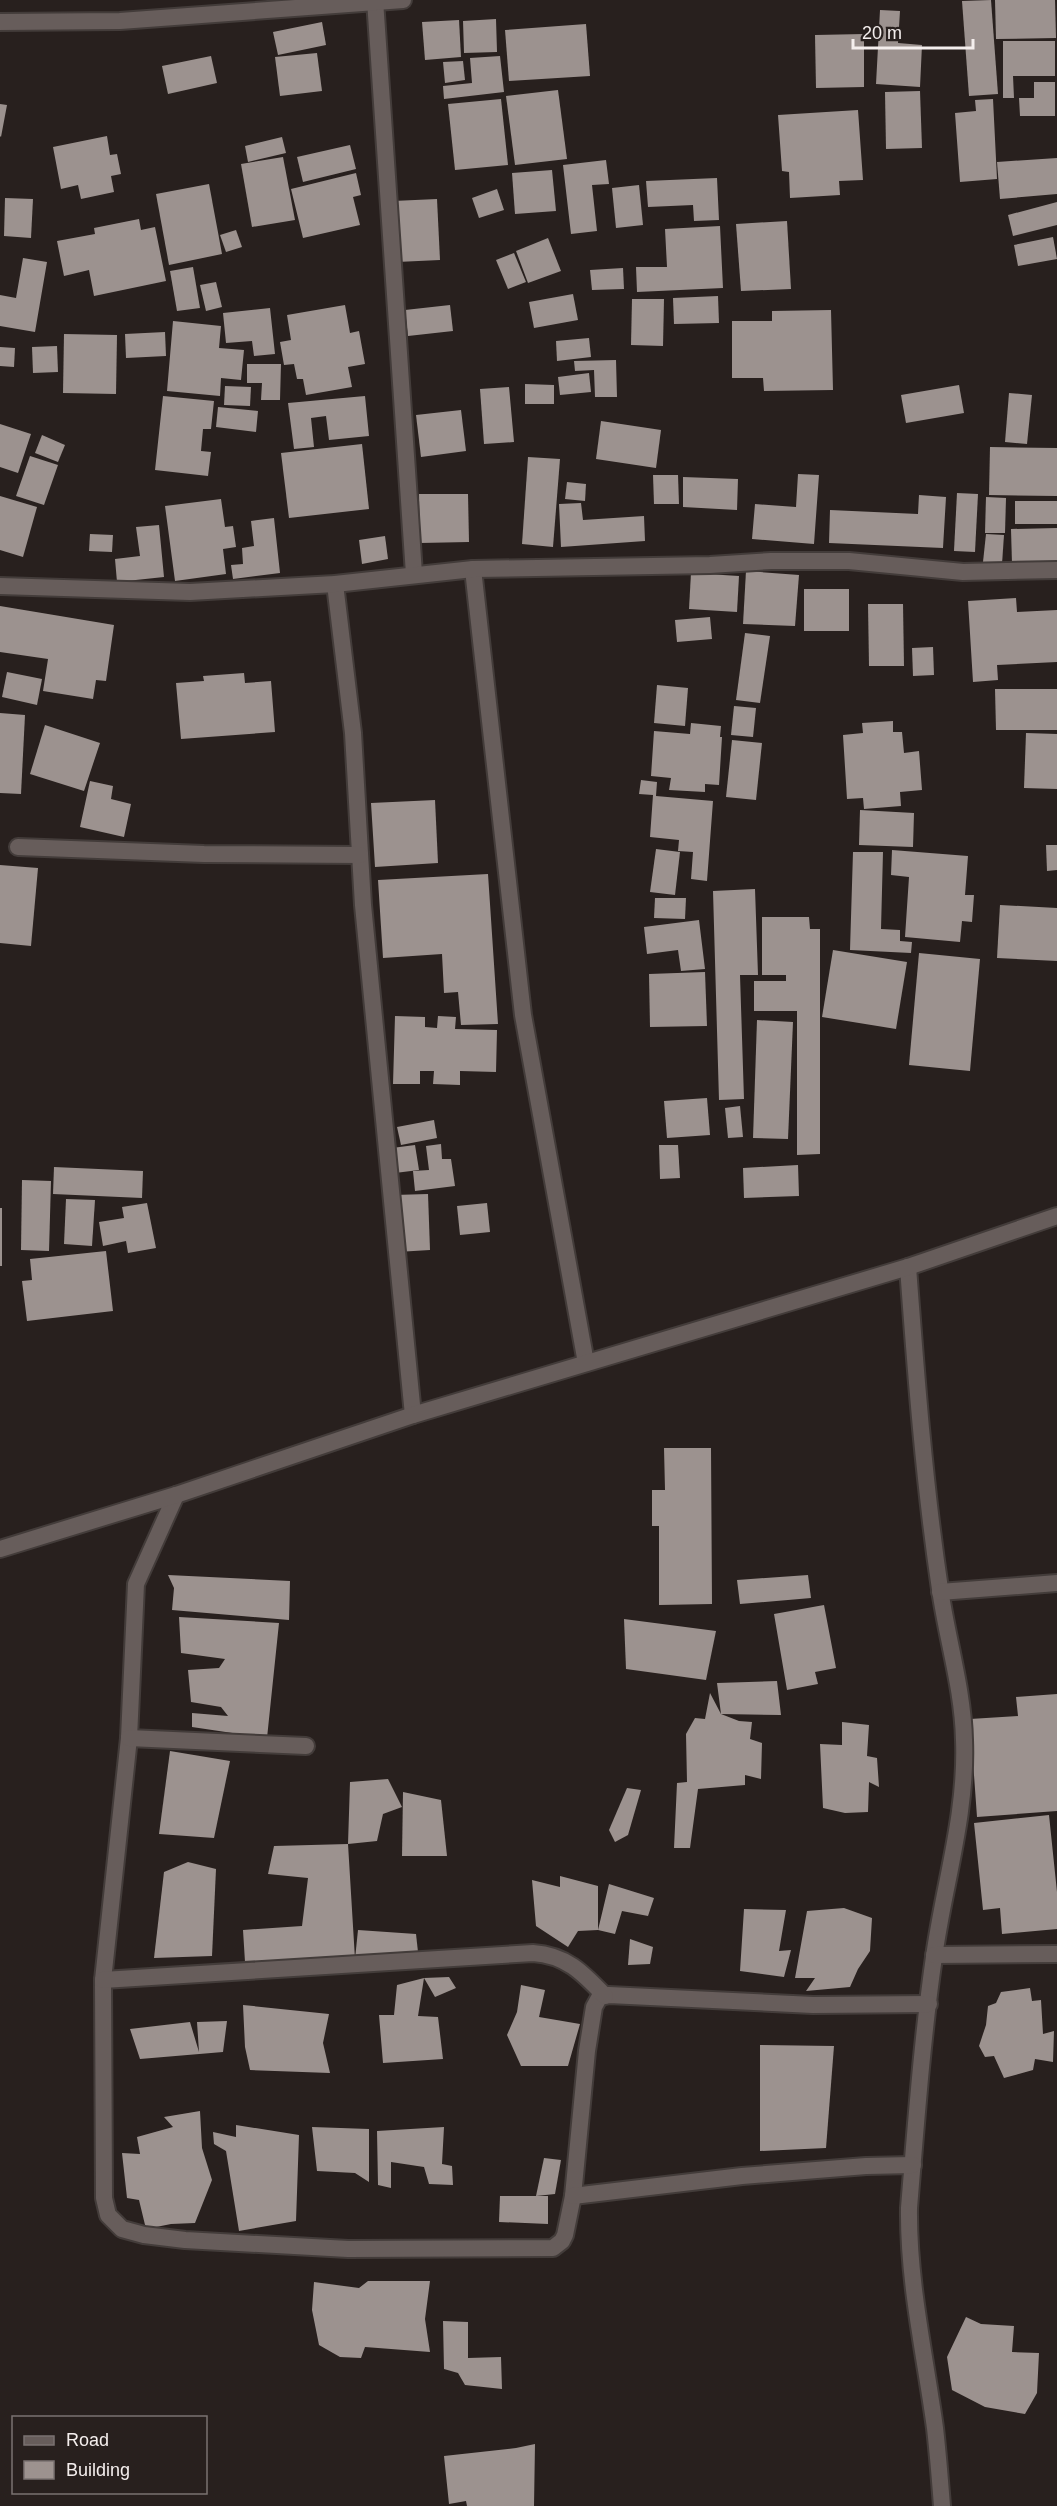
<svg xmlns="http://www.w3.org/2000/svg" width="1057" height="2506" font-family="Arial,sans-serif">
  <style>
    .building { fill: #9c928f }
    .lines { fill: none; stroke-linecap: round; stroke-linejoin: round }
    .minor-casing { stroke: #433c3a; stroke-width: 20 }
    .tertiary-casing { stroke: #433c3a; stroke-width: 20 }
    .minor { stroke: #675d5b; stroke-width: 16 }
    .tertiary { stroke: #675d5b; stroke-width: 16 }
  </style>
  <rect width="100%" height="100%" fill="#28201e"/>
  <g class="building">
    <polygon points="991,0 998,94 969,96 962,1"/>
    <polygon points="995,0 1055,0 1056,38 996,39"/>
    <polygon points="880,10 900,11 898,43 922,45 920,87 876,84"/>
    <polygon points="496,19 497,52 464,53 463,21"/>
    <polygon points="459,20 461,57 425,60 422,22"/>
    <polygon points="322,22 326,45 278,55 273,32"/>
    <polygon points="586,24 590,76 509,81 505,30"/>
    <polygon points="864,34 864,87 816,88 815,35"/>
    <polygon points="1003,41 1055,41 1055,76 1013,76 1014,98 1003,98"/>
    <polygon points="317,53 322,91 280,96 275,57"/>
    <polygon points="211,56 217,83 168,94 162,66"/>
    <polygon points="500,56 504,92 444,99 443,86 472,83 470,58"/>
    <polygon points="463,61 465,80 445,83 443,62"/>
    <polygon points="1034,82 1055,82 1055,116 1020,116 1019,98 1034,98"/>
    <polygon points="558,90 567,159 515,165 506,96"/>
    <polygon points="920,91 922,148 886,149 885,92"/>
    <polygon points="501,99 508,165 455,170 448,104"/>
    <polygon points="993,99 997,179 960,182 955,113 976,111 975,100"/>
    <polygon points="0,104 7,105 1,137 0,136"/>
    <polygon points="858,110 863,180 839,181 840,195 790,198 789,172 782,171 778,115"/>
    <polygon points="107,136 110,155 117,154 121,174 111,176 114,192 81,199 78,185 61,189 53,147"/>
    <polygon points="282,137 286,153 248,162 245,146"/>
    <polygon points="350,145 356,169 303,182 297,157"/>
    <polygon points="283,157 295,220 252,227 241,164"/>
    <polygon points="1057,158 1057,194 1000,199 997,162"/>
    <polygon points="606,160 609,184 592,185 597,231 571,234 563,165"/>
    <polygon points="552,170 556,211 515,214 512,173"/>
    <polygon points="356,173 361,195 353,197 360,225 303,238 291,189"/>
    <polygon points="717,178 719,220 694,221 693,205 648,207 646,181"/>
    <polygon points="209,184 222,254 169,265 156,194"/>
    <polygon points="639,185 643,225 616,228 612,188"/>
    <polygon points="497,189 504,210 479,218 472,198"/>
    <polygon points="5,198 33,199 31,238 4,236"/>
    <polygon points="437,199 440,260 397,262 393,201"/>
    <polygon points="1057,202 1057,225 1013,236 1008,215"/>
    <polygon points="139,219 141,230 155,227 166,281 94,296 89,270 64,276 57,241 95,234 94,228"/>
    <polygon points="787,221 791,289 741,291 736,224"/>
    <polygon points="720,226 723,288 637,292 636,267 667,267 665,229"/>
    <polygon points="236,230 242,247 226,252 220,235"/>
    <polygon points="1053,237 1057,259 1018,266 1014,245"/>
    <polygon points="548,238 561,271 528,283 516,251"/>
    <polygon points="514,253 526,282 508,289 496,260"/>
    <polygon points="23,258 47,262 35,332 0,326 0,295 16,298"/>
    <polygon points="193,267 200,308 177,311 170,271"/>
    <polygon points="623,268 624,289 592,290 590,270"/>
    <polygon points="216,282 222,307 206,311 200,285"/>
    <polygon points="573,294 578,320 534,328 529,302"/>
    <polygon points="718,296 719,323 674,324 673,298"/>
    <polygon points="632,299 664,299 663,346 631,345"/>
    <polygon points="345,305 350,333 359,331 365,364 348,367 352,387 306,395 303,379 297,379 294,364 284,365 280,342 291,340 287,315"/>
    <polygon points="450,305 453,331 408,336 405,310"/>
    <polygon points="270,308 275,354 254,356 252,341 226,343 223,313"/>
    <polygon points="831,310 833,390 764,391 763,378 732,378 732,321 772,321 772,311"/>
    <polygon points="173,321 221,326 219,348 244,350 241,380 221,378 220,396 167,391"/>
    <polygon points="165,332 166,356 126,358 125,334"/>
    <polygon points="64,334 117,335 116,394 63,393"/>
    <polygon points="589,338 591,357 557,361 556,341"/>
    <polygon points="57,346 58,372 33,373 32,347"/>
    <polygon points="0,347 15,348 14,367 0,366"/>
    <polygon points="616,360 617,397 595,397 594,370 575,371 574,361"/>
    <polygon points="247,364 281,364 280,400 261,400 262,383 247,383"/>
    <polygon points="589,373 591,392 560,395 558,377"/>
    <polygon points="525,384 554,385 554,404 525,404"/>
    <polygon points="959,385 964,413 906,423 901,395"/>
    <polygon points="225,386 251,387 250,406 224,405"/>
    <polygon points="509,387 514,442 484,444 480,389"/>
    <polygon points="1009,393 1032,395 1027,444 1005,442"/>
    <polygon points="163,396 214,401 211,429 203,429 201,451 211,452 208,476 155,470"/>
    <polygon points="365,396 369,436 329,440 326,416 311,418 314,447 294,449 288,403"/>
    <polygon points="218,407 258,411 256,432 216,427"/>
    <polygon points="461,410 466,451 421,457 416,415"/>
    <polygon points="601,421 661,430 656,468 596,459"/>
    <polygon points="0,424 31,434 18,473 0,467"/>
    <polygon points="42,435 65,445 58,462 35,453"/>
    <polygon points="362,444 369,509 289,518 281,453"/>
    <polygon points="990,447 1057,448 1057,496 989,495"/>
    <polygon points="30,456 58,465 44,505 16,496"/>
    <polygon points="528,457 560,459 553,547 522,544"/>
    <polygon points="798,474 819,475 814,544 752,539 755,504 796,507"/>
    <polygon points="653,475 678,475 679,504 654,504"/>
    <polygon points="683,477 738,479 737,510 683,507"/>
    <polygon points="567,482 586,484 585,501 565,499"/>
    <polygon points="957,493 978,494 975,552 954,551"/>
    <polygon points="419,494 468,494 469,542 420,543"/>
    <polygon points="919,495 946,497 943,548 829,543 830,510 918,514"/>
    <polygon points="0,496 37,507 23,557 0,550"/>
    <polygon points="986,497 1006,498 1005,533 985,533"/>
    <polygon points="221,499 225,527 233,526 236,547 223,549 226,574 175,581 165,506"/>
    <rect x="1015" y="501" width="42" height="23"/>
    <polygon points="581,503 583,520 644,516 645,541 561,547 559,504"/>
    <polygon points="274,518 280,573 233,579 231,565 243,564 242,548 254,546 251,521"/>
    <polygon points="159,525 164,577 117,582 115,559 140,556 136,527"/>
    <polygon points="1057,528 1057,564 1012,564 1011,529"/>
    <polygon points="90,534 113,535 112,552 89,551"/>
    <polygon points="986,534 1004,535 1002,564 983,562"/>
    <polygon points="385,536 388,559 362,564 359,540"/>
    <polygon points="746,571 799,575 795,626 743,624"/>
    <polygon points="691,573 739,576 737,612 689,609"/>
    <rect x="804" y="589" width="45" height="42"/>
    <polygon points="1016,598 1017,612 1057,610 1057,662 997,665 998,680 973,682 968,601"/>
    <polygon points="868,604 903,604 904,666 869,666"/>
    <polygon points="0,606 114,625 106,681 96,680 93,699 43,691 48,659 0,652"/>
    <polygon points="710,617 712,639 677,642 675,620"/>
    <polygon points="745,633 770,636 760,703 736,700"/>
    <polygon points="933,647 934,675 913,676 912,648"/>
    <polygon points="7,672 42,679 37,705 2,697"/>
    <polygon points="244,673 245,683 271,681 275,732 181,739 176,683 204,681 203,676"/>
    <polygon points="657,685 688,688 685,726 654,723"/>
    <polygon points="995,689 1057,689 1057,730 996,730"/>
    <polygon points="734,706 756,708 753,737 731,735"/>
    <polygon points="0,713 25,715 21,794 0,793"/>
    <polygon points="893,721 893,732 902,732 904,753 919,751 922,790 900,792 901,806 864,809 863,798 847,799 843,735 863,733 862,723"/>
    <polygon points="691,723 721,726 720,737 722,737 719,785 705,784 705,792 669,790 671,778 651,776 654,731 690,734"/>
    <polygon points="45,725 100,743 84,791 30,774"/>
    <polygon points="1026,733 1057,734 1057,789 1024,788"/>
    <polygon points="732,740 762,743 756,800 726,797"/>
    <polygon points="641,780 657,782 656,796 713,801 707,881 691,879 693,852 678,851 679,840 650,837 653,795 639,794"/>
    <polygon points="90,781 113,786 111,799 131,804 124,837 80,827"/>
    <polygon points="435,800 438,863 375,867 371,803"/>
    <polygon points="860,810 914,813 913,847 859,845"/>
    <polygon points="1046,845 1057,845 1057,870 1047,871"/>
    <polygon points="656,849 680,852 675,895 650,892"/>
    <polygon points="892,850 968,856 965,895 974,895 972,922 962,921 960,942 905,937 909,877 891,875"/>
    <polygon points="853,852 883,852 881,929 900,930 900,941 912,942 911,953 850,950"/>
    <polygon points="0,865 38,868 31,946 0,943"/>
    <polygon points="488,874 498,1024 461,1025 458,992 444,993 442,954 383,958 378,880"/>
    <polygon points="755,889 758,975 740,975 744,1099 719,1100 713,891"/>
    <polygon points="655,898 686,898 685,919 654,918"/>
    <polygon points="1000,905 1057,908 1057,961 997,958"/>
    <polygon points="762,917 809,917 810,929 820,929 820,1154 797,1155 797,1011 754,1011 754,981 786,981 786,975 762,975"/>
    <polygon points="699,920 705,969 681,971 678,950 647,954 644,927"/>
    <polygon points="833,950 907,962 896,1029 822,1017"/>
    <polygon points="919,953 980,959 970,1071 909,1065"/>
    <polygon points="705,972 707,1026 650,1027 649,974"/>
    <polygon points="395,1016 425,1017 425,1027 437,1028 438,1016 456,1017 455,1029 497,1030 496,1072 460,1071 460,1085 433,1084 434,1071 420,1071 420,1084 393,1084"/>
    <polygon points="757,1020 793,1022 788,1139 753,1138"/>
    <polygon points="707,1098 710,1135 667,1138 664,1101"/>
    <polygon points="740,1106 743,1137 728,1138 725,1108"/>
    <polygon points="434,1120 437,1138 401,1145 397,1127"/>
    <polygon points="441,1144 442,1159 451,1159 455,1186 415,1191 413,1171 429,1170 426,1146"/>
    <polygon points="415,1145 419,1170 395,1173 392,1148"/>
    <polygon points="659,1145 678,1145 680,1178 660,1179"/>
    <polygon points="798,1165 799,1196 744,1198 743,1168"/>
    <polygon points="54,1167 143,1171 142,1198 53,1194"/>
    <polygon points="22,1180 51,1181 49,1251 21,1250"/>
    <polygon points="428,1194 430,1250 397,1252 394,1195"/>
    <polygon points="66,1199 95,1200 92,1246 64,1244"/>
    <polygon points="147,1203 156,1248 128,1253 126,1241 103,1246 99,1222 124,1218 122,1207"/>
    <polygon points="487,1203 490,1232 460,1235 457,1206"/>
    <rect x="0" y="1208" width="2" height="58"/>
    <polygon points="106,1251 113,1311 27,1321 22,1281 32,1280 30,1259"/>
    <polygon points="664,1448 711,1448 712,1604 659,1605 659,1526 652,1526 652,1490 665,1490"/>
    <polygon points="168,1575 290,1581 289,1620 172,1610 174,1588"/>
    <polygon points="808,1575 811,1598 740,1604 737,1580"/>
    <polygon points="824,1605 836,1668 815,1672 818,1684 787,1690 774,1614"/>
    <polygon points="179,1617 279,1623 267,1738 192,1727 192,1713 228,1716 221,1707 191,1702 188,1670 219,1668 225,1659 181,1653"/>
    <polygon points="624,1619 716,1631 706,1680 626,1669"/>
    <polygon points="777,1681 781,1715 721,1714 739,1721 752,1722 750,1739 762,1743 761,1779 745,1775 745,1785 698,1789 690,1848 674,1848 677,1783 687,1782 686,1734 695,1718 705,1719 710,1693 721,1714 717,1683"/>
    <polygon points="1057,1694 1057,1811 977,1817 970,1719 1018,1716 1016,1697"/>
    <polygon points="842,1722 869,1725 867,1756 877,1758 879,1787 869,1782 868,1812 845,1813 823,1808 820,1744 842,1745"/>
    <polygon points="170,1751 230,1761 214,1838 159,1834"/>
    <polygon points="388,1779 402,1807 383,1814 377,1841 348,1844 350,1782"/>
    <polygon points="627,1788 641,1790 628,1835 615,1842 609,1830"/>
    <polygon points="403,1792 441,1800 447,1856 402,1856"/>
    <polygon points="1049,1815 1057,1892 1057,1929 1002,1934 1000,1908 983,1910 974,1823"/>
    <polygon points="348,1844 355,1959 245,1962 243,1930 302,1926 308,1878 268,1874 274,1846"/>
    <polygon points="188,1862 216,1869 212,1956 154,1958 164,1872"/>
    <polygon points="560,1876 598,1886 598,1930 578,1931 568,1947 536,1926 532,1880 560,1887"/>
    <polygon points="609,1884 654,1898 648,1916 622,1911 615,1934 598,1930"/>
    <polygon points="844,1908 872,1918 870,1951 858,1969 850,1987 806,1991 815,1978 795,1978 807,1911"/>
    <polygon points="744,1909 786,1910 779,1951 791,1950 784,1977 740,1971"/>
    <polygon points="358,1930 416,1934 418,1952 355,1959"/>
    <polygon points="630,1939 653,1947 650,1964 628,1965"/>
    <polygon points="449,1977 456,1988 435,1997 424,1978 418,2016 438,2017 443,2059 383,2063 379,2015 394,2015 397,1985 424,1978"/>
    <polygon points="521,1985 545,1990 539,2017 580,2024 568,2066 521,2066 507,2035 517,2012"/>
    <polygon points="1030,1988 1032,2001 1041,2000 1043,2034 1054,2031 1053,2062 1035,2059 1033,2070 1004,2078 994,2056 985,2057 979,2046 986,2025 988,2006 996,2003 1001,1992"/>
    <polygon points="243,2005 329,2014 323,2043 330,2073 250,2070 245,2047"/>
    <polygon points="227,2021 223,2052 140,2059 130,2029 190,2022 199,2052 197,2022"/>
    <polygon points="760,2045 834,2046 826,2148 760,2151"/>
    <polygon points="200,2111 202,2148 212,2180 195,2223 171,2224 146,2229 139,2200 127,2198 122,2153 140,2154 137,2137 173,2127 164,2117"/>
    <polygon points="236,2125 299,2135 296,2221 239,2231 226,2151 214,2144 213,2132 236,2137"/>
    <polygon points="312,2127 369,2129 369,2182 355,2173 317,2171"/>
    <polygon points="444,2127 442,2164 452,2166 453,2185 429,2184 424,2167 391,2162 391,2188 378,2185 377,2131"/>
    <polygon points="544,2158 561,2160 555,2194 536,2196"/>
    <polygon points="500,2196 548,2196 548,2224 499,2222"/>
    <polygon points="368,2281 430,2281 425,2319 430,2352 365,2347 361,2358 340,2357 319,2345 312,2310 314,2282 359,2288"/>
    <polygon points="966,2317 981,2324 1014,2326 1012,2352 1039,2353 1037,2393 1025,2414 985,2407 952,2390 947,2357"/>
    <polygon points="443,2321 468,2322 468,2358 501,2357 502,2389 465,2385 458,2373 444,2369"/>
    <polygon points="535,2444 534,2506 467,2506 466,2501 449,2504 444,2456 516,2448"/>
  </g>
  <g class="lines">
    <g class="minor-casing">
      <g id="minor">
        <polyline points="375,0 414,574"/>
        <polyline points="0,22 120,21 403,0"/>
        <polyline points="473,569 523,1015 586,1363"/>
        <polyline points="335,584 353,733 363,905 413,1415"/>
        <polyline points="0,586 190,592 335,584 473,569 710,565 771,561 849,561 963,572 1057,570"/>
        <polyline points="18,847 204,854 360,855"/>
        <path d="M908,1267C916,1375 924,1482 940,1589C947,1639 963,1689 964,1740C967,1814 944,1884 934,1957C922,2040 916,2124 909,2208C908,2282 925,2355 935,2428C938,2454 940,2480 942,2506"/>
        <polyline points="176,1495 136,1584 129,1738 103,1980 104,2198 108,2215 122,2229 144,2235 185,2240 348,2249 553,2248 562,2241 565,2235 573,2196 587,2051 594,2007 600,1996 609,1995 813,2005 929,2004"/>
        <polyline points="940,1592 1057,1583"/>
        <polyline points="129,1738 306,1746"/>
        <polyline points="934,1955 1057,1954"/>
        <path d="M103,1980L533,1953C566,1955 583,1973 605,1996"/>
        <polyline points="573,2196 742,2176 866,2166 913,2165"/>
      </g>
    </g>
    <g class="tertiary-casing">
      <polyline id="tertiary" points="0,1549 176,1495 413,1415 908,1267 1057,1216"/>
    </g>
    <use href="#minor" class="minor"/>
    <use href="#tertiary" class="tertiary"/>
  </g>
  <rect x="12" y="2416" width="195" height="78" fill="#28201e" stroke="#7a7271" stroke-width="1.5"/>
  <rect x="24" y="2436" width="30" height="9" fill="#675d5b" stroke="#7a7271" stroke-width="1.5"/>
  <text x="66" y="2446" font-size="18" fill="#f4eeed">Road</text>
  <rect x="24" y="2461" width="30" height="18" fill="#9c928f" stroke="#7a7271" stroke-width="1.5"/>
  <text x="66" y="2476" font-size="18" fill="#f4eeed">Building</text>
  <path d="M853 39v9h120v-9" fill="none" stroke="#f4eeed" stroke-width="3"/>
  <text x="862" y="39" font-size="18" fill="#f4eeed" stroke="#28201e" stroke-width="4.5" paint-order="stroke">20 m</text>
</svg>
